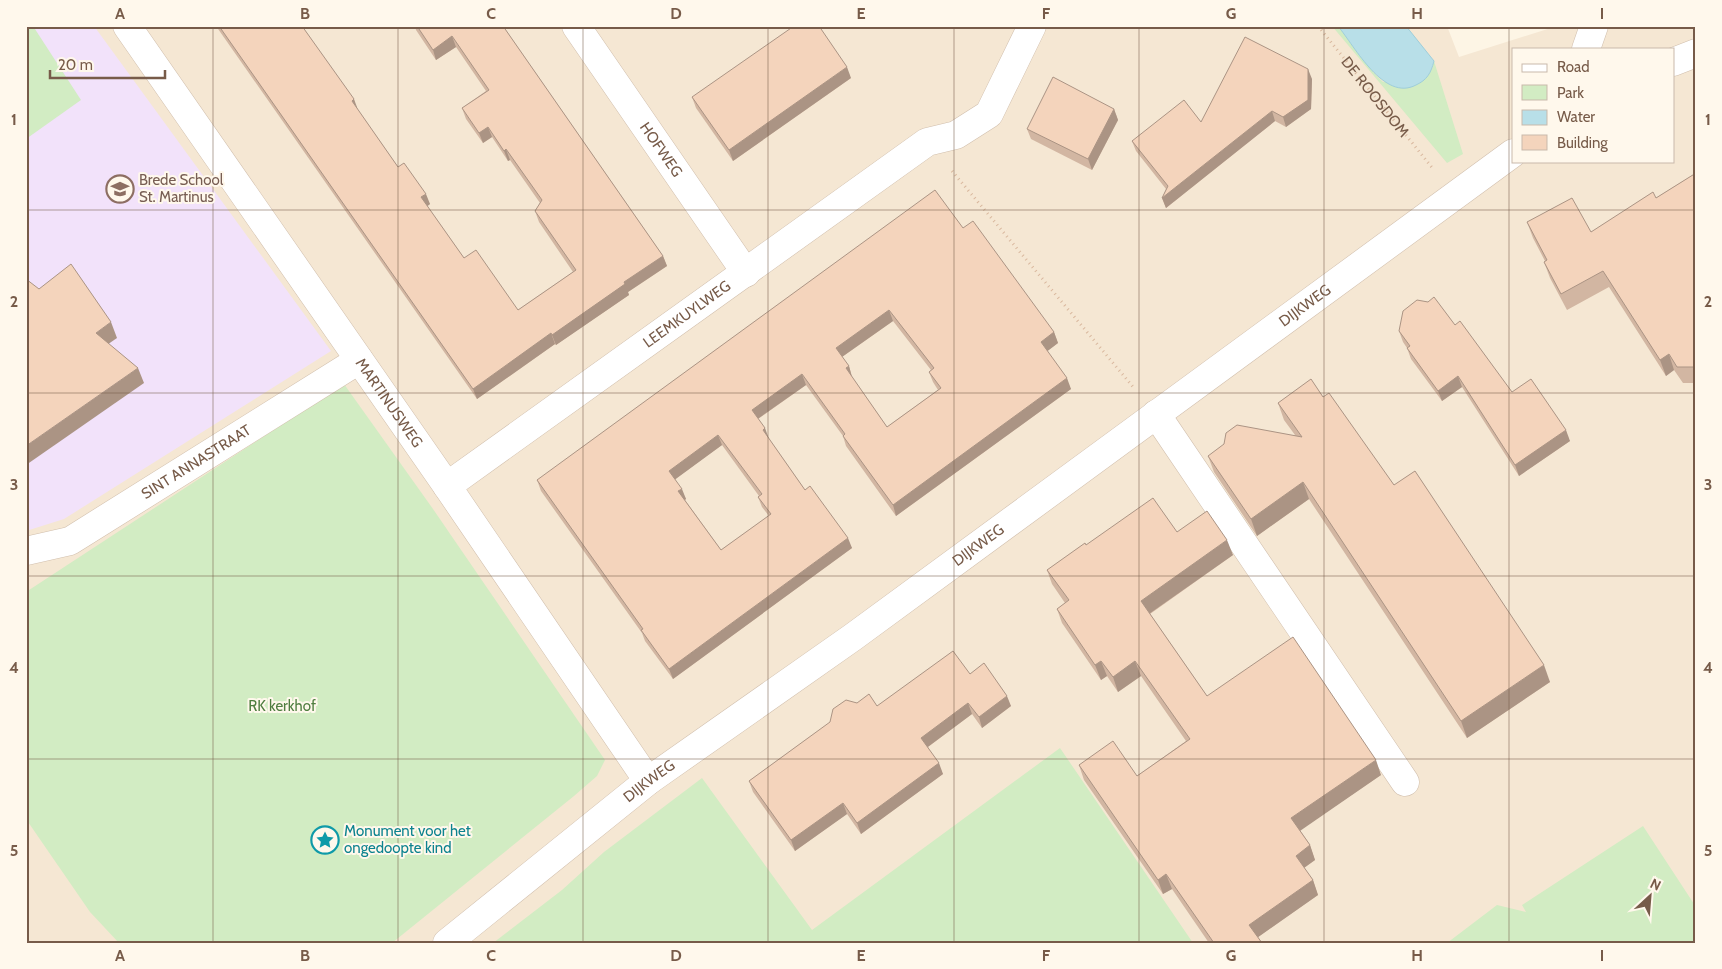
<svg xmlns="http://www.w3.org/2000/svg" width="1722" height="969" font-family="Cabin,sans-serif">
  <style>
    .residential { fill: #f5e7d3; fill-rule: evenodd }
    .education { fill: #f2e2fa }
    .green { fill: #d2ecc3 }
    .water { fill: #b8dfe8; stroke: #9eceda }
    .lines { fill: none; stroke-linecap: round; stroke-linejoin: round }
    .minor-casing { stroke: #d1bfad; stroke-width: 29 }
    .path { stroke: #d9b89e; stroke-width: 3; stroke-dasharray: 1 4; stroke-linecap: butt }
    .minor { stroke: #fff; stroke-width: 28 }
    .wall { fill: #d2b6a2; fill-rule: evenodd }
    .shaded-wall { fill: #ab9484 }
    .building { fill: #f4d4bc; stroke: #ab9484; fill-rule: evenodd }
    .grid { fill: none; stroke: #775b49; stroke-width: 1; stroke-opacity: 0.55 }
    .labels { text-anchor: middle; stroke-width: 4; stroke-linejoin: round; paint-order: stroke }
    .street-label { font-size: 15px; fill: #775b49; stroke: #fff8ec }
    .education-label { font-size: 15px; fill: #785e54; stroke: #fff8ec; text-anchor: start }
    .park-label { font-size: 15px; fill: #507e40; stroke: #fff8ec }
    .culture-label { font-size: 15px; fill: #0d838f; stroke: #fff8ec; text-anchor: start }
    .neatline { fill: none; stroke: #775b49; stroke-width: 2 }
    .grid-label { font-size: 16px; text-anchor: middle; font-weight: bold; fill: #775b49 }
  </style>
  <rect width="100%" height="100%" fill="#fdf5e5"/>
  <path class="residential" d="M26,26H1447L1459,57L1557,26H1696V943H26ZM1513,49H1673V161H1513Z"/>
  <polygon class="education" points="26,26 94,26 331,351 64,519 26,531"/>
  <g class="green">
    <polygon points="26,26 33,26 81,100 26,139"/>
    <polygon points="1332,26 1338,26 1375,74 1383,82 1432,69 1434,61 1463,154 1447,163"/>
    <polygon points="344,384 433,509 605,760 597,776 574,796 392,943 119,943 90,912 26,819 26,592"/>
    <polygon points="1060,748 1193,943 493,943 562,890 604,852 702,778 812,930"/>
    <polygon points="1643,826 1696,907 1696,943 1447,943 1497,905 1526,912 1522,905"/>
  </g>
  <path class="water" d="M1338,26H1406L1434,61C1431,73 1427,80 1416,85C1384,102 1355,47 1338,26Z"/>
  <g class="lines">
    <g class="minor-casing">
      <g id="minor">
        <path id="s2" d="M127,26L447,486L648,781"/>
        <path id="s3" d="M576,26L746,273"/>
        <polyline points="1586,49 1594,26"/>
        <polyline points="1673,62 1696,53"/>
        <polyline points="1156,414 1405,782"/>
        <path id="s4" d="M447,486L927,142L956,135L989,114L1032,26"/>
        <path id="s5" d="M26,551L70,541L359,360"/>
        <path id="s6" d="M447,943L648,781L853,637L1513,153"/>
      </g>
    </g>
    <g class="path">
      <path id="s1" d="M1318,26L1434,170"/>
      <polyline points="952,171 1134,388"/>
    </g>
    <use href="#minor" class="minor"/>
  </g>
  <g class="wall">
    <polygon points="216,26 302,26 358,110 398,167 430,204 427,206 464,258 518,310 573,272 539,222 535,211 540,203 510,160 508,161 492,137 483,143 466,119 462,108 486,91 456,47 436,60 416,30 415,26 503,26 663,256 667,266 628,292 629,295 556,345 555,344 477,399"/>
    <polygon points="851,78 733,161 696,108 692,97"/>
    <polygon points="1312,79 1311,109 1286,127 1275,121 1166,208 1162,198 1166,189 1136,151 1132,141 1201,122"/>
    <polygon points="1114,109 1118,120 1092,170 1031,139 1027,129"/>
    <polygon points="1696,173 1696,383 1683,383 1674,370 1666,376 1609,287 1567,310 1550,278 1544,262 1545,261 1533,238 1527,222 1591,232 1656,198"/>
    <path d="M963,228L1054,332L1058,343L1047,351L1071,389L896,516L846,446L843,436L806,385L758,419L769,439L805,490L852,548L673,679L645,641L642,633L541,491L537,480ZM893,321L931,370L929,372L933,382L938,390L887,427L852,377L849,366L842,357ZM722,445L759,496L758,497L762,507L769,516L721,550L685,500L686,499L675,479Z"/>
    <polygon points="1455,325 1512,392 1570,441 1519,476 1462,387 1442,401 1411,359 1407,348 1403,342 1399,331"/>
    <polygon points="1323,397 1394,485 1550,682 1467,738 1309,499 1257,536 1214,472 1208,456 1295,435 1284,420 1278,403"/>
    <polygon points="1177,532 1233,555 1150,614 1207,696 1381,775 1300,830 1310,845 1315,860 1304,868 1313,880 1318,895 1258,937 1262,943 1209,943 1172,889 1163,894 1084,780 1079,765 1137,776 1186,741 1141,676 1118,692 1107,676 1101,680 1062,623 1057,609 1065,603 1052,584 1047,570 1086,545"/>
    <polygon points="970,674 1011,706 982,728 972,714 928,747 943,774 861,834 847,814 795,851 753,792 749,781 857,703 877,706"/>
  </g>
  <g class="shaded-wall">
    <polygon points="452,36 456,47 436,60 433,50"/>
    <polygon points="847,67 851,78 733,161 729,150"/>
    <polygon points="1308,69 1312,79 1311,109 1286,127 1283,117"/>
    <polygon points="354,99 358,110 352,101"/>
    <polygon points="1114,109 1118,120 1092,170 1088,159"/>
    <polygon points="1272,111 1275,121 1166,208 1162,198"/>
    <polygon points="488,127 492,137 483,143 479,133"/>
    <polygon points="506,149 510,160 508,161 504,151"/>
    <polygon points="426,194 430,204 425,208 421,197"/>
    <polygon points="663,256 667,266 628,292 629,295 556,345 552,335 624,282"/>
    <polygon points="889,310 893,321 839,359 836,348"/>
    <polygon points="111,322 117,338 101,349 96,333"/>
    <polygon points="1054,332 1058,343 1045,353 1041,342"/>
    <polygon points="551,333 555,344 477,399 473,389"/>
    <polygon points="1669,354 1674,370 1666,376 1660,360"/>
    <polygon points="849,366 852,377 846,368"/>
    <polygon points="138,368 144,383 26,465 26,446"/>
    <polygon points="802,374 806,385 756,420 752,410"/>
    <polygon points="1458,376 1462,387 1442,401 1438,391"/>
    <polygon points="1067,378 1071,389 896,516 893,505"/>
    <polygon points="765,428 769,439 763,430"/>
    <polygon points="1566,430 1570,441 1519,476 1515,465"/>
    <polygon points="718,435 722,445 673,481 669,471"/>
    <polygon points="1303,482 1309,499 1257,536 1251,519"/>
    <polygon points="682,489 686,499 682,502 678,491"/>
    <polygon points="848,538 852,548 673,679 669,669"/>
    <polygon points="1227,540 1233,555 1146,616 1141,601"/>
    <polygon points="1101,661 1107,676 1101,680 1095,665"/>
    <polygon points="1135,661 1141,676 1118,692 1113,677"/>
    <polygon points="1544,665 1550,682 1467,738 1461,721"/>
    <polygon points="1007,696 1011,706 982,728 979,717"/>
    <polygon points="968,703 972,714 925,749 921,738"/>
    <polygon points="1376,760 1381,775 1297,833 1291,818"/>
    <polygon points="939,763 943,774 861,834 857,823"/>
    <polygon points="843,803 847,814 795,851 791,840"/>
    <polygon points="1310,845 1315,860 1301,870 1296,856"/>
    <polygon points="1166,874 1172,889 1163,894 1158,880"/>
    <polygon points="1313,880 1318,895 1254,940 1249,925"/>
  </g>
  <g class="building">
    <polygon points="219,26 302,26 354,99 352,101 398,167 404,163 426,194 421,197 464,258 476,250 518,310 576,270 535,211 542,200 506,149 504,151 488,127 479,133 462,108 489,90 452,36 433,50 417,26 503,26 663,256 624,282 625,284 552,335 551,333 473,389"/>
    <polygon points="794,26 819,26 847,67 729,150 692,97"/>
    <polygon points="1245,37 1308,69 1308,100 1283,117 1272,111 1162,198 1168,186 1132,141 1184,100 1201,122"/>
    <polygon points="1053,77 1114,109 1088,159 1027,129"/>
    <polygon points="1696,173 1696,367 1677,367 1669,354 1660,360 1603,271 1561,294 1544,262 1547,260 1527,222 1572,198 1591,232 1653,192 1656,198"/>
    <path d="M935,190L963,228L973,221L1054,332L1041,342L1067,378L893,505L843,436L845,434L802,374L752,410L765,428L763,430L805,490L810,486L848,538L669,669L641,630L643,629L537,480ZM889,310L934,368L929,372L941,388L887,427L846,368L849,366L836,348ZM718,435L762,494L758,497L771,514L721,550L678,491L682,489L669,471Z"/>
    <polygon points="71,264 111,322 96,333 138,368 26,446 26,279 39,289"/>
    <polygon points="1434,297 1455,325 1460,321 1512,392 1531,379 1566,430 1515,465 1458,376 1438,391 1407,348 1410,346 1399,331 1403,311 1417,300 1428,302"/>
    <polygon points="1311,379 1323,397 1329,393 1394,485 1415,471 1544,665 1461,721 1303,482 1251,519 1208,456 1224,444 1226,433 1237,425 1302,437 1278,403"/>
    <polygon points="1153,498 1177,532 1207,511 1227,540 1141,601 1207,696 1293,637 1376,760 1291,818 1310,845 1296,856 1313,880 1249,925 1262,943 1214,943 1166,874 1158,880 1079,765 1113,741 1137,776 1190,739 1135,661 1113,677 1101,661 1095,665 1057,609 1069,600 1047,570 1085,543 1086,545"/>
    <polygon points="953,651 970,674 984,663 1007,696 979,717 968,703 921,738 939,763 857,823 843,803 791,840 749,781 830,722 833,709 846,700 857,703 869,694 877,706"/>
  </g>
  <path class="grid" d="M213,26V943M398,26V943M583,26V943M768,26V943M954,26V943M1139,26V943M1324,26V943M1509,26V943M26,210H1696M26,393H1696M26,576H1696M26,759H1696"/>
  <defs>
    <g id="school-ring" transform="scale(1.4375)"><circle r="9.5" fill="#fff8ec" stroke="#8d6e63" stroke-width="1.5"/><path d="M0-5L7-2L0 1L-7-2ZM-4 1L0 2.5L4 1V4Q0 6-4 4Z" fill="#8d6e63"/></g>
    <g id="sight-ring" transform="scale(1.4375)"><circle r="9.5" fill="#fff8ec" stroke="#0f9aa8" stroke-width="1.5"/><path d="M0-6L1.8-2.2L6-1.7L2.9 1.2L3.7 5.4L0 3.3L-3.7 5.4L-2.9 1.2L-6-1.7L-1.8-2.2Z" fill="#0f9aa8"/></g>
  </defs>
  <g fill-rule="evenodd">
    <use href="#school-ring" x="120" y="189"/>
    <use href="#sight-ring" x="325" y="840"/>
  </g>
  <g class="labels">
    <g class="street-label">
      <text dy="5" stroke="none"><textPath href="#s1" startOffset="91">DE ROOSDOM</textPath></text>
      <text dy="5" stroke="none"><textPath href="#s3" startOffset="150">HOFWEG</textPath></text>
      <text dy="5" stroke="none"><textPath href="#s6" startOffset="1069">DIJKWEG</textPath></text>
      <text dy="5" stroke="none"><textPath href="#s4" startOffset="295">LEEMKUYLWEG</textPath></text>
      <text dy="5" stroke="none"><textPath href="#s2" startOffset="459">MARTINUSWEG</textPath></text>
      <text dy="5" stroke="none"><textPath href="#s5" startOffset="194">SINT ANNASTRAAT</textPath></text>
      <text dy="5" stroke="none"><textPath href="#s6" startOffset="664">DIJKWEG</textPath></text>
      <text dy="5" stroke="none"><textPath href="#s6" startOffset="259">DIJKWEG</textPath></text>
    </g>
    <g class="education-label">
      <text x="139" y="185">Brede School<tspan x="139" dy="17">St. Martinus</tspan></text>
    </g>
    <g class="park-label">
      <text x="282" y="711">RK kerkhof</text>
    </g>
    <g class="culture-label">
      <text x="344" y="836">Monument voor het<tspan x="344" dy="17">ongedoopte kind</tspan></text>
    </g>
  </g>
  <rect width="1722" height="969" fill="none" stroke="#fff8ec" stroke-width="55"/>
  <rect x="1512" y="48" width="162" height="115" fill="#fff8ec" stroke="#c9b9ab"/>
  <rect x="1522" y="64" width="25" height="8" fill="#ffffff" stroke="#c9b9ab"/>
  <text x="1557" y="72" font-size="15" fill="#775b49">Road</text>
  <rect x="1522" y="85" width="25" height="15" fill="#d2ecc3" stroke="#c9b9ab"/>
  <text x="1557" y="98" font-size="15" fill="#775b49">Park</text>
  <rect x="1522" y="110" width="25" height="15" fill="#b8dfe8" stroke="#c9b9ab"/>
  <text x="1557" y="122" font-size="15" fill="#775b49">Water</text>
  <rect x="1522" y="135" width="25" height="15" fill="#f4d4bc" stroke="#c9b9ab"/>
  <text x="1557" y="148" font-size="15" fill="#775b49">Building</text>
  <g transform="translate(1650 896) rotate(26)" stroke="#fff8ec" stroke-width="4" paint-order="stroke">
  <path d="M0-4L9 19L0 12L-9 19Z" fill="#775b49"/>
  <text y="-8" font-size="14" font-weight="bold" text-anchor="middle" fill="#775b49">N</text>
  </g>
  <path d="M50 70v8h115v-8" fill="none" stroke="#775b49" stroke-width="2.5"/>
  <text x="58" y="70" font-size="15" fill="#775b49" stroke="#fff8ec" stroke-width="4" paint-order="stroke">20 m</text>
  <rect x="28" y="28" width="1666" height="914" class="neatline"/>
  <g class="grid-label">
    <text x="120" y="19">A</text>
    <text x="305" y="19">B</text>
    <text x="491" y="19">C</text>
    <text x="676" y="19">D</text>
    <text x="861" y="19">E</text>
    <text x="1046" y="19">F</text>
    <text x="1231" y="19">G</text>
    <text x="1417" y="19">H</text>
    <text x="1602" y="19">I</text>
    <text x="14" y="125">1</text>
    <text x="1708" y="125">1</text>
    <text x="14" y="307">2</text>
    <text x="1708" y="307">2</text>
    <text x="14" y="490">3</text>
    <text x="1708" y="490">3</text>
    <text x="14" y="673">4</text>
    <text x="1708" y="673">4</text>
    <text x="14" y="856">5</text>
    <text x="1708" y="856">5</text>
    <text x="120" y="961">A</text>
    <text x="305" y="961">B</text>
    <text x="491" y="961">C</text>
    <text x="676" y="961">D</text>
    <text x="861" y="961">E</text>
    <text x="1046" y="961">F</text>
    <text x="1231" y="961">G</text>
    <text x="1417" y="961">H</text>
    <text x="1602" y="961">I</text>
  </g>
</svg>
